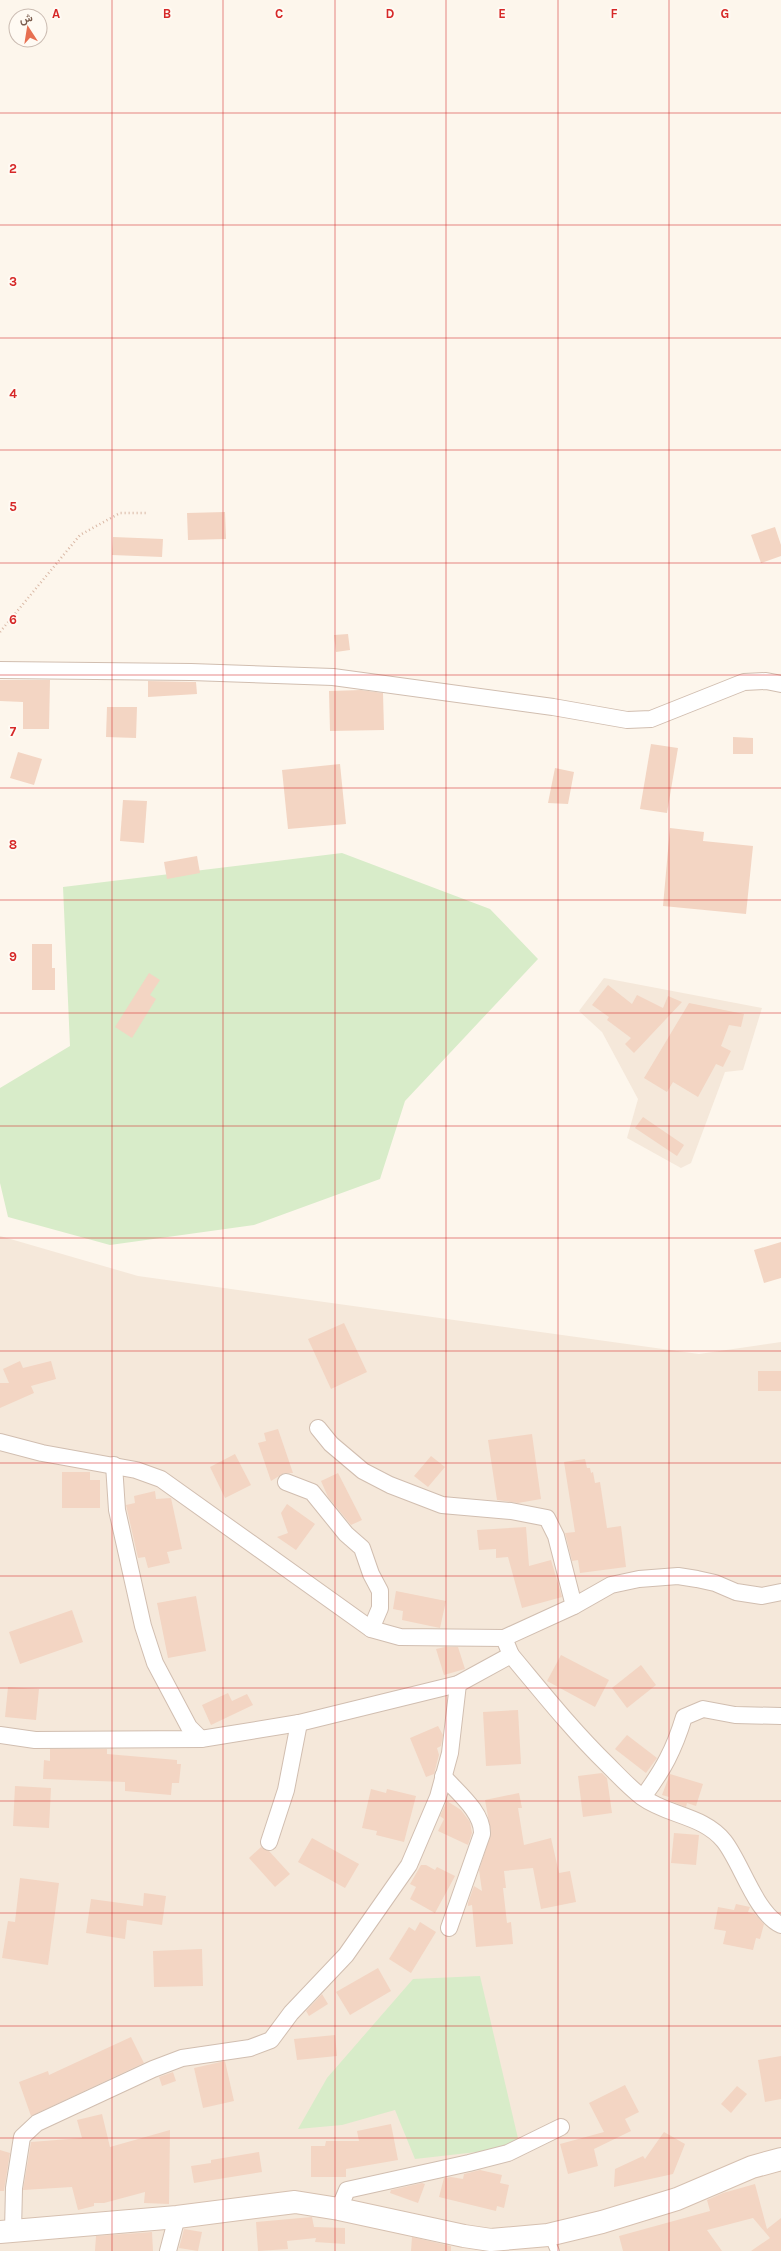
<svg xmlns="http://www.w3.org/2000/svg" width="781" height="2251" font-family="Karla,Vazirmatn,sans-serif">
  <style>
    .residential { fill: #f5e8da }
    .green { fill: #d8ecc9 }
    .building { fill: #f3d5c3 }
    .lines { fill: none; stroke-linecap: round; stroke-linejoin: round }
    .lane-casing { stroke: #d1beb0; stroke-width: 10 }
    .street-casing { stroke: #d1beb0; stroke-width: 18 }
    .secondary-casing { stroke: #d6c0b0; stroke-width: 24 }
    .path { stroke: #d9b8a5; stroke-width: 2.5; stroke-dasharray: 1 3; stroke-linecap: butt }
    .lane { stroke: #fff; stroke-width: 8 }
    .street { stroke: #fff; stroke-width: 16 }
    .secondary { stroke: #fff; stroke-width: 22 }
    .grid { fill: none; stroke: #d62828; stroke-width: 1; stroke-opacity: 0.55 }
    .grid-label { font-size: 13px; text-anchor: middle; font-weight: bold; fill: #d62828; stroke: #fffaf3; stroke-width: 4; stroke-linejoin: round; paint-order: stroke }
  </style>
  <rect width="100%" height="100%" fill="#fdf6ec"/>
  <g class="residential">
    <polygon points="604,978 762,1008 743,1070 725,1072 691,1163 681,1168 627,1138 638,1099 602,1032 579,1011"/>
    <polygon points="0,1236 138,1276 699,1354 781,1342 781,2251 0,2251"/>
  </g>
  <g class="green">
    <polygon points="342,853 490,909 538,959 405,1101 380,1179 254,1225 110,1245 8,1217 0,1183 0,1088 70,1046 63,887"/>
    <polygon points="480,1976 520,2147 415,2159 395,2110 342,2125 298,2129 327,2078 413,1979"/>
  </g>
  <g class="building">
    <polygon points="225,512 226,539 188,540 187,513"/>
    <polygon points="775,527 781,545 781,556 761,563 751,535"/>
    <polygon points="113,537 163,539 162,557 112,555"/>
    <polygon points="348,634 350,650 336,652 334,635"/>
    <polygon points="0,680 50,680 49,729 23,729 23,702 0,701"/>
    <polygon points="148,681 196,682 197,694 148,697"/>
    <polygon points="361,690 383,693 384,730 330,731 329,691"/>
    <polygon points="107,707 137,707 136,738 106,737"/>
    <polygon points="733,737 753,738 753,754 733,754"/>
    <polygon points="651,744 678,748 667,813 640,809"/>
    <polygon points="18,752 42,759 34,785 10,778"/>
    <polygon points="340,764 346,824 288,829 282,770"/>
    <polygon points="555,768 574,772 568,804 548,803"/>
    <polygon points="123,800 147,801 144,843 120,841"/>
    <polygon points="670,828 704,832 703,841 753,846 746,914 663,906"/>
    <polygon points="197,856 200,873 167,879 164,862"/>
    <polygon points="32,944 52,944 52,968 55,968 55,990 32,990"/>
    <polygon points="149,973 160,980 150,995 156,999 132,1038 115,1027"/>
    <polygon points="608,985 632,1004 637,995 663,1008 668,996 682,1002 634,1053 625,1044 631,1038 607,1020 609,1017 592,1005"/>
    <polygon points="689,1003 744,1014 741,1027 729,1025 721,1046 731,1051 723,1067 716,1064 698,1097 673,1082 667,1092 644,1078"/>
    <polygon points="643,1117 684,1145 677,1156 635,1128"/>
    <polygon points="781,1242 781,1278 764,1283 754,1250"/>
    <polygon points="344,1323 367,1372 331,1389 308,1339"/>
    <polygon points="20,1361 23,1368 51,1361 56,1379 31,1386 34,1393 0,1408 0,1383 9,1383 3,1369"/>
    <rect x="758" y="1371" width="23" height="20"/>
    <polygon points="278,1429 293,1473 284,1473 271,1481 258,1443 266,1441 264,1433"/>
    <polygon points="532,1434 541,1499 518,1503 497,1500 488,1440"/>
    <polygon points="235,1454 251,1485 225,1498 210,1467"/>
    <polygon points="431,1456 445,1467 428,1487 414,1476"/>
    <polygon points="585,1459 587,1468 590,1468 591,1473 593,1472 595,1483 600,1482 607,1528 621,1526 626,1567 580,1573 578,1560 572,1561 565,1533 575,1532 564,1462"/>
    <polygon points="62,1472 90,1472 90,1480 100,1480 100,1508 62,1508"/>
    <polygon points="338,1473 362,1520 351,1525 328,1497 321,1481"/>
    <polygon points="155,1491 156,1499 171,1498 182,1549 167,1552 170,1563 148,1568 145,1557 138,1558 126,1505 135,1503 134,1496"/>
    <polygon points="287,1504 315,1524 296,1550 277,1537 288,1533 281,1513"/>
    <polygon points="526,1527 529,1566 551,1560 562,1597 522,1608 508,1557 496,1558 496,1549 479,1550 477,1530"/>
    <polygon points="396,1591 446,1601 440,1628 402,1620 403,1611 393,1609"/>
    <polygon points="196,1596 206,1651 168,1658 157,1603"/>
    <polygon points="72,1610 83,1642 20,1664 9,1632"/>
    <polygon points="445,1647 458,1647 465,1669 444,1675 436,1649"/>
    <polygon points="561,1655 609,1680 595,1707 547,1681"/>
    <polygon points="641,1665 656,1685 627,1708 612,1688"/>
    <polygon points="8,1687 39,1689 36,1720 5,1717"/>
    <polygon points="228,1693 232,1701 247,1694 253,1705 211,1725 202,1705"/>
    <polygon points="518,1710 521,1764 486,1766 483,1712"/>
    <polygon points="438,1726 443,1735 441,1746 437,1748 439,1755 434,1774 426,1777 410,1738"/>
    <polygon points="627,1735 657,1758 646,1773 615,1749"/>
    <polygon points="50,1749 107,1749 107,1754 177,1760 177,1764 181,1764 179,1783 172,1783 171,1795 125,1791 125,1782 43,1779 44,1760 50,1761"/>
    <polygon points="602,1773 607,1778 612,1813 583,1817 578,1776"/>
    <polygon points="670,1774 703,1784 696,1806 687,1803 686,1807 668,1800 669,1797 662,1795"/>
    <polygon points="15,1786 51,1788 49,1828 13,1826"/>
    <polygon points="371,1789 386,1793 387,1789 416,1796 404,1842 376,1835 377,1831 362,1828"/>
    <polygon points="519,1793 522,1808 518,1808 524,1845 551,1838 559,1873 570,1871 576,1902 541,1909 533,1868 504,1871 506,1888 503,1888 507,1923 511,1922 513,1944 476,1947 472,1905 468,1906 468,1903 474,1886 482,1891 479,1870 491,1833 485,1800"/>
    <polygon points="447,1801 461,1810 470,1822 472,1833 468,1845 438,1831 444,1819 440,1816"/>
    <polygon points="674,1833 699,1835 696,1865 671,1863"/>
    <polygon points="312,1838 359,1864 345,1888 298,1862"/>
    <polygon points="261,1847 269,1851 290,1874 275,1887 249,1858"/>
    <polygon points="421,1865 426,1865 435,1870 437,1867 455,1876 435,1913 410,1899 416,1887 410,1884"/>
    <polygon points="20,1878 59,1883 48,1965 2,1958 8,1921 15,1922"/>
    <polygon points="144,1893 166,1896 162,1925 127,1920 125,1939 86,1933 91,1899 143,1906"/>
    <polygon points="736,1904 750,1907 748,1912 755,1914 764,1924 760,1939 756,1938 753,1950 723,1944 726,1931 714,1929 718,1907 734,1910"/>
    <polygon points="420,1922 436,1932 411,1973 389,1959 409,1927 415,1931"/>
    <polygon points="202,1949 203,1986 154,1987 153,1951"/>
    <polygon points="378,1968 391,1991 350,2015 336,1992"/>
    <polygon points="322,1994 328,2004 309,2016 306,2011"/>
    <polygon points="335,2035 337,2056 297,2060 294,2039"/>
    <polygon points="131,2037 144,2063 31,2116 19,2082 48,2071 49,2075"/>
    <polygon points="781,2056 781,2099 765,2102 758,2060"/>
    <polygon points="225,2061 234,2101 203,2108 194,2068"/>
    <polygon points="173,2072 176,2081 162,2086 159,2077"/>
    <polygon points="625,2085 639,2112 625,2119 631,2131 594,2149 598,2166 568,2174 560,2144 604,2132 589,2103"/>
    <polygon points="737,2086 747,2094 731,2113 721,2104"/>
    <polygon points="102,2114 110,2147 170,2130 169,2204 144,2203 145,2192 104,2203 94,2203 94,2206 78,2210 72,2187 23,2190 31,2142 82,2138 77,2120"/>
    <polygon points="391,2124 398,2160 346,2169 346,2177 311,2177 311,2146 325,2146 326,2141 359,2141 357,2131"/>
    <polygon points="664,2132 685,2144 673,2174 614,2187 615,2169 643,2156 645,2159"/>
    <polygon points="0,2150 10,2153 4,2191 0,2191"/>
    <polygon points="259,2152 262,2172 194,2183 191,2166 211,2163 211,2160"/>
    <polygon points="480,2170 502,2175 500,2183 509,2185 504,2208 497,2206 496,2211 439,2197 444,2178 451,2177 463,2179 464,2174"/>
    <polygon points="422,2183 425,2184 418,2203 390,2193 391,2190"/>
    <polygon points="755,2184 767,2229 781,2218 781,2251 751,2251 770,2238 753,2218 707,2230 722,2251 623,2251 619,2236 710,2211 707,2200 723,2193"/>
    <polygon points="312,2217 314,2227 345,2228 345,2244 315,2242 316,2238 287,2241 288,2249 258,2251 256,2222"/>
    <polygon points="184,2229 202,2232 198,2251 179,2248"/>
    <polygon points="152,2232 153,2251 95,2251 96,2236"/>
    <polygon points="412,2237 451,2246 451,2251 411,2251"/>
  </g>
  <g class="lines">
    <g class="lane-casing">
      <polyline id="lane" points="548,2235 555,2251"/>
    </g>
    <g class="street-casing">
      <g id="street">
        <polyline points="0,670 191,672 333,677 553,707 627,720 651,719 744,682 766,681 781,684"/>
        <polyline points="318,1428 331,1444 363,1471 390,1485 442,1505 511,1511 547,1518 556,1536 574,1606"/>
        <polyline points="0,1442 42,1453 136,1470 161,1479 371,1629 400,1637 504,1638 511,1655"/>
        <polyline points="114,1465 117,1510 143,1626 155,1663 189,1727 201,1739"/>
        <polyline points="286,1482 312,1492 346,1534 362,1548 371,1574 380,1591 380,1608 371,1629"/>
        <polyline points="504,1638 574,1606 611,1585 639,1579 678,1576 697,1579 715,1583 736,1592 762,1596 781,1592"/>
        <path d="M0,1735L35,1740L201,1739L299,1723L458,1684L511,1655C542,1692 572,1730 607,1764C618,1775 630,1788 642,1797C668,1816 703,1815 724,1841C741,1862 756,1914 781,1925"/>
        <path d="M443,1776C457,1792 483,1812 482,1834L449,1928"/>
        <path d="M643,1797C663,1770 674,1750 684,1717L703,1709L735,1715L781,1716"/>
        <polyline points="269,1842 286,1790 299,1723"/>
        <polyline points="339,2209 347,2190 469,2163 508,2153 561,2127"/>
        <polyline points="13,2231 14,2188 22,2137 37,2123 153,2069 182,2058 250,2048 271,2040 291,2013 346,1955 409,1865 438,1797 450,1753 458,1684"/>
        <polyline points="168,2251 177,2217"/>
      </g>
    </g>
    <g class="secondary-casing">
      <polyline id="secondary" points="0,2232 177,2217 295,2202 339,2209 464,2236 491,2240 548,2235 602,2222 677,2199 752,2167 781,2159"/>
    </g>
    <polyline class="path" points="0,632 80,535 120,513 147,513"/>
    <use href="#lane" class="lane"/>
    <use href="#street" class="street"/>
    <use href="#secondary" class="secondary"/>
  </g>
  <path class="grid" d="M112,0V2251M223,0V2251M335,0V2251M446,0V2251M558,0V2251M669,0V2251M0,113H781M0,225H781M0,338H781M0,450H781M0,563H781M0,675H781M0,788H781M0,900H781M0,1013H781M0,1126H781M0,1238H781M0,1351H781M0,1463H781M0,1576H781M0,1688H781M0,1801H781M0,1913H781M0,2026H781M0,2138H781"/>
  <g class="grid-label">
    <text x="56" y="18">A</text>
    <text x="167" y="18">B</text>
    <text x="279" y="18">C</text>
    <text x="390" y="18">D</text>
    <text x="502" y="18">E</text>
    <text x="614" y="18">F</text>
    <text x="725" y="18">G</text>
    <text x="13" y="173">2</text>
    <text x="13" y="286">3</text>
    <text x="13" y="398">4</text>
    <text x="13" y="511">5</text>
    <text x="13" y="624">6</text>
    <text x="13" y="736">7</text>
    <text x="13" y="849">8</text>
    <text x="13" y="961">9</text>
  </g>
  <g transform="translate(28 28) rotate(348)"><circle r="19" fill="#fffaf3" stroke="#cabbb1"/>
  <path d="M0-3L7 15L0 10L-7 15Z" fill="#e76f51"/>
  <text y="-6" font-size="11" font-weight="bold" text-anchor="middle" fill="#7a5c4d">ش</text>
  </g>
</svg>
